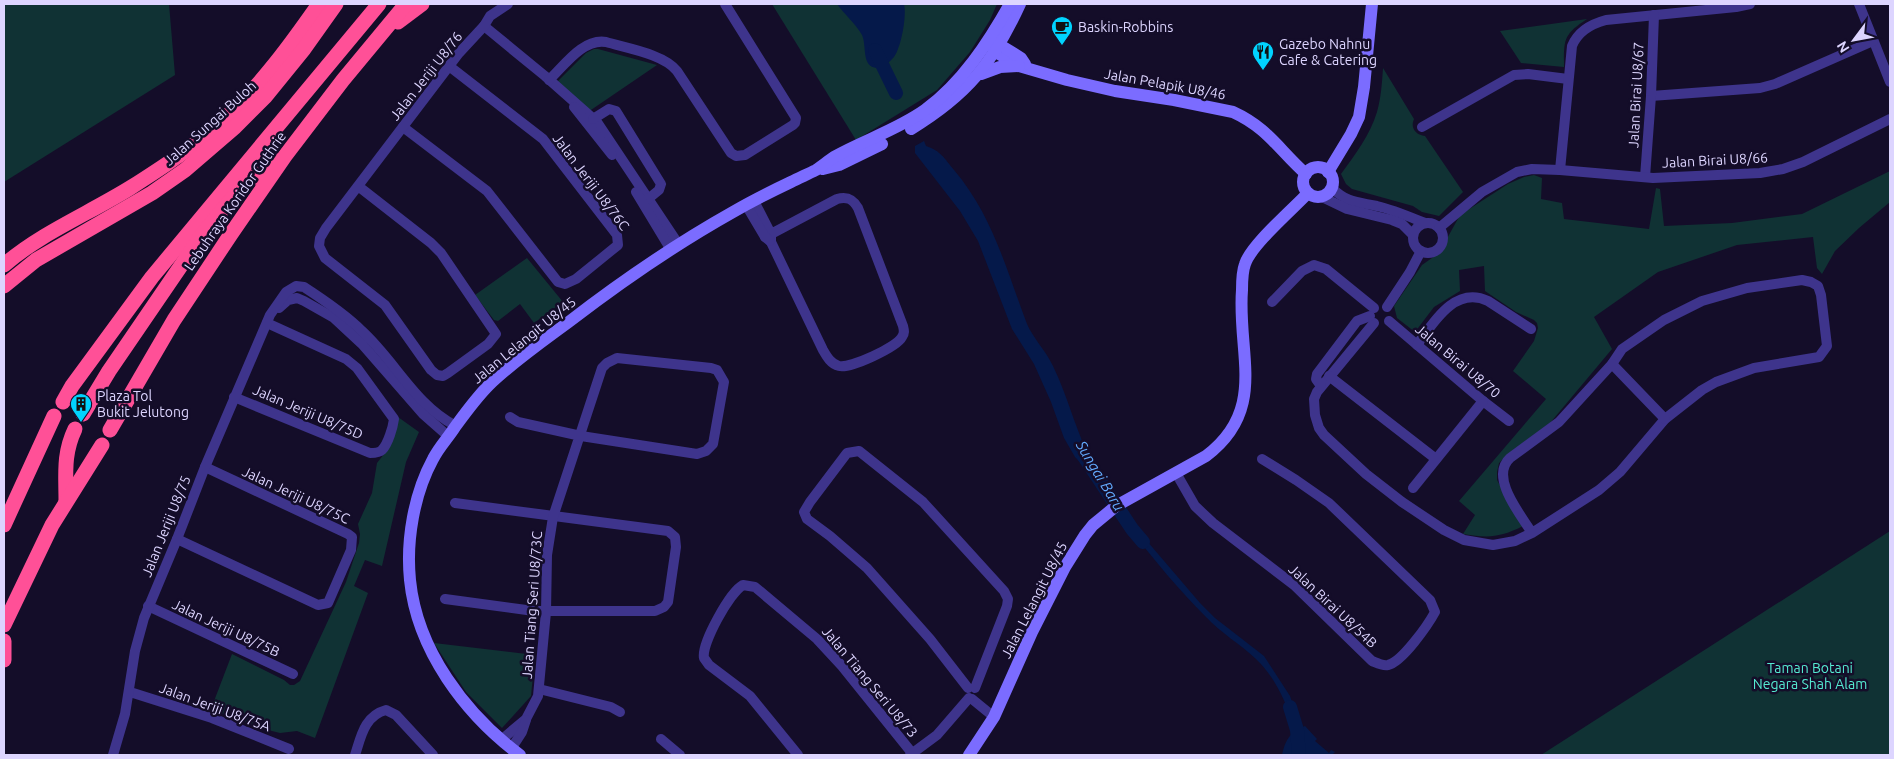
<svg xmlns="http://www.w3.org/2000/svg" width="1894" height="759" font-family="Ubuntu,sans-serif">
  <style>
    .green { fill: #103234 }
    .water { fill: #05194a }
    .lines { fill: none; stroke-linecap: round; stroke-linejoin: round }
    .river { stroke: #05194a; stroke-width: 14 }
    .street { stroke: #3e348c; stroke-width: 10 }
    .secondary { stroke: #7b6cff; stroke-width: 12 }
    .highway { stroke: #ff5097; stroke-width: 15 }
    .labels { text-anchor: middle; stroke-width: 5; stroke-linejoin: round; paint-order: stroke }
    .poi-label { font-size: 14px; fill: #ddd5ff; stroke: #140d29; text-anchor: start }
    .street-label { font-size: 14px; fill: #ddd5ff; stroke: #140d29 }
    .park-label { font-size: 14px; fill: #55ebd1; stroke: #140d29 }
    .water-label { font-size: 15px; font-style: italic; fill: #63abff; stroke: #140d29 }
  </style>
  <rect width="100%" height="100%" fill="#140d29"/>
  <g class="green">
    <polygon points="4,4 169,4 175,75 4,182"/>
    <polygon points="772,4 997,4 990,20 970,52 937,90 856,140"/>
    <path d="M1587,19C1563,35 1564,39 1564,67L1521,63L1500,31Z"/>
    <polygon points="594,49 598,49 657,65 588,112 557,82 586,53"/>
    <path d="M1383,68L1414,119C1410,128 1416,135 1425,136L1463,192L1439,216L1422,212L1413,206L1352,189L1346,184L1341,174C1355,155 1370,135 1377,112C1381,98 1382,83 1383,68Z"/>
    <path d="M1890,171V202L1859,228L1835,251L1822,274L1817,268L1813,237L1737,245L1658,272L1594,317L1612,349L1550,423L1513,450L1499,463L1497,472V480L1523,526C1499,538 1488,538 1463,534L1475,515L1459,501L1546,399L1513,371L1534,341L1538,328L1537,323L1534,320L1516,312L1485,291L1484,266L1459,270L1460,291L1434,307L1415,332L1397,318L1394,306L1422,265L1439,253L1460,215L1508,184L1524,177L1534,175L1542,178L1541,199L1562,203L1564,219L1649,229L1656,188L1660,189L1664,226L1732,223L1802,214Z"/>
    <polygon points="527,258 563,302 534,323 520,304 498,321 494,320 475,295"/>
    <polygon points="398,417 419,432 406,462 382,566 365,560 354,586 368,593 315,738 297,731 280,733 260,728 211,709 232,654 284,680 290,685 294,685 300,681 346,582 359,543 360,534 358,524 372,493 377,463 384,454"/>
    <polygon points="1890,531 1890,755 1541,755"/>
    <polygon points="434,643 535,655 531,696 502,728 466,692"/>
  </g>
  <g class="water">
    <path d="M837,4H904C907,16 901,48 894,57C889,63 884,66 877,68C861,67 867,46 862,35C856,24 844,14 837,4Z"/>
    <path d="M924,141L926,146C941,151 944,158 954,170C993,216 1006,269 1027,324C1033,338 1046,351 1053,366C1069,399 1077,436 1095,468L1090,472L1075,457L1064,438L1051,402L1034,364L1012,329L978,241L960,211L915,153V146Z"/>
    <path d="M1135,527L1200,603L1215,618L1264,656L1290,696L1299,724L1294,725C1285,701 1275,677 1256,659C1240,644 1221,633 1206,617C1179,590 1154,560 1131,530Z"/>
    <path d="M1305,726L1317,739L1315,741L1329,753L1331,750L1335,752L1332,755H1282C1286,738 1290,733 1305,726Z"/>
  </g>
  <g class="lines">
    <g class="river">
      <polyline points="875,50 896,93"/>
      <polyline points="1083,455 1132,529 1143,542"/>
      <polyline points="1290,707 1297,730 1299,755"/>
    </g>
    <g class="street">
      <polyline points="1859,4 1890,82"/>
      <polyline points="484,26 545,76 597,122 679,245"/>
      <path d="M549,80C564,66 583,38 606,42C626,48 664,54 677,71L731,153L736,156L745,155L793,125L795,123L796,118L725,4"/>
      <polyline points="1651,96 1760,88 1775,84 1873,41"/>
      <polyline points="574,107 612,155"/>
      <polyline points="593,119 609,109 616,111 661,184 659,190 648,199"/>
      <polyline points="403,127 487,191 558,282 565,284 576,279 618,245 617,235 543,139 449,66"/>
      <polyline points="1422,127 1514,75 1528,74 1568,79"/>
      <path d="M1560,170L1572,46C1578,31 1591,24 1606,20L1736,7L1750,4"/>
      <polyline points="1645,177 1651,96 1654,15"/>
      <polyline points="358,186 431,243 441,253 496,334 488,344 448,373 443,376 437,375 431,370 385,305 325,258 319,246 320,238 326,228 459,53 484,26 490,16 508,4"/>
      <path d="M1332,188C1347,203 1358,202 1377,206C1394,210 1410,217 1425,223"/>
      <polyline points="636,192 671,250"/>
      <polyline points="1322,197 1347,209 1392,220 1402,224 1413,235"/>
      <path d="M754,201L771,234V242L823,350C827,357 831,364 839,366C850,369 897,347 902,337C905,333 904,330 903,326L858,208C853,199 847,196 837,199L771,234L765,237"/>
      <polyline points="746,205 765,237 770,241"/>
      <circle cx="1428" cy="238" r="15"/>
      <polyline points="1439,228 1482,192 1517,172 1532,169 1560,170 1653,178 1760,173 1783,169 1803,162 1890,119"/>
      <polyline points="1272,302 1302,271 1314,265 1326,269 1374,308"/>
      <polyline points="1387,307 1410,272 1421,251"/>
      <polyline points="279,308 288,300 297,298 304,301 334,318 362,344 423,414 448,436"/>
      <polyline points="1389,321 1483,401 1509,421"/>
      <path d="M1374,323L1317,392L1314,399L1315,415L1319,428L1324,435L1366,474L1402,502L1444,530L1464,540L1493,545L1515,541L1532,533L1599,490L1620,472L1665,419L1702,390L1716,382L1754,368L1819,357L1827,346L1821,295L1818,286L1811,282L1802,280L1747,288L1702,301L1664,320L1622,349L1612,364L1559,422L1510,458C1489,477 1521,515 1532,533"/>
      <path d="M1417,345C1433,323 1455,285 1488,301L1531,329"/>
      <polyline points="1612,364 1665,419"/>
      <polyline points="1329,376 1436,459"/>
      <polyline points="1321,386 1316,379 1317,374 1357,321 1370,316"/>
      <path d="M234,397L370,453C374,453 379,453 382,450C388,444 393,427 394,419L357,368L346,359L267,323"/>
      <path d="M1176,473L1195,506L1213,523L1294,585L1372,661C1377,663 1382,666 1388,665C1402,662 1428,625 1435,612L1430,600L1329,503L1296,480L1262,459"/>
      <polyline points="1413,488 1483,401"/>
      <polyline points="177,539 318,605 328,603 351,550 352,537 348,534 205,467"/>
      <polyline points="445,599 534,611 655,611 664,607 668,602 676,547 675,537 668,531 455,503"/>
      <polyline points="148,606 293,674"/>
      <polyline points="968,688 930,639 867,568 830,536 807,519 804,512 810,502 847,453 859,451 923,502 1004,591 1008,599 1007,606 975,688"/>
      <polyline points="539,689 611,707 620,712"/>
      <polyline points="130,692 212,718 289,749"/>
      <polyline points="972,699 994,717"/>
      <polyline points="661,739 680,755"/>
      <polyline points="501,740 526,719 538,696 546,612 547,555 553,517 602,368 607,363 617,358 711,368 717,370 724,382 713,444 706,451 697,454 581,436 518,422 510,417"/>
      <polyline points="511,749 522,732 526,720"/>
      <path d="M113,755L125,714L135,651L144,618L177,539L205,467L270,315L286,292L296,286L304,287C324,300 345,314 362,331C395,361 415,405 456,426"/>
      <path d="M355,755C361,737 364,716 386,710L396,715L433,755"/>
      <path d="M798,755L750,696L709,665L704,658C701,644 730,592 743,585L755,587L817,639L842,666L912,753"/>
      <polyline points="910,755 937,735 969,698"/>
    </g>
    <g class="secondary">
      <path d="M995,30L996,52L1019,66L1067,80L1115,91L1174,100L1233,112C1268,128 1279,150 1306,174"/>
      <polyline points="993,47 1000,45 1021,58 1025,64"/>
      <polyline points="981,74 1000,67 1019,66"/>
      <path d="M911,129C967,95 993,63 1020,4"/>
      <circle cx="1318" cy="182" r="15"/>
      <polyline points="823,169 839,165 882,144"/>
      <polyline points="1328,172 1351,134 1359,117 1364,87 1372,4"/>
      <path d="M520,755C465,714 417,650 410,580C406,540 414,494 433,459C439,447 448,438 455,427C466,412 476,398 489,385C514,361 543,341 570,321C622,281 676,244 733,212C752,201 772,191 791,182C799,178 808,174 816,170C822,166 828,161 834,157C864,140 897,130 925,110C962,83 988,43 1010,4"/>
      <path d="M969,755L994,717L1032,632L1065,567L1085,535L1093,525L1116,506L1206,456C1268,409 1237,354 1242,290C1242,282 1242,272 1245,264C1251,245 1293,209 1308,193"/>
    </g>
    <g class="highway">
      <polyline points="398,22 422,4"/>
      <path d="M4,265C41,233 88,214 130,188C163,167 197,145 225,118C262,84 291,44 319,4"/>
      <polyline points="4,286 36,260 152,193 185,170 235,127 265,97 304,49 336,4"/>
      <polyline points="63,402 72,386 152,277 379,4"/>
      <polyline points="83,414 109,371 204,232 245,183 280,160"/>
      <polyline points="110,430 174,320 231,234 285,156 343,80 406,4"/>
      <path d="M66,501C66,474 63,454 75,429"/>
      <polyline points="4,525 54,416"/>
      <polyline points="4,625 52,525 102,445"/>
      <polyline points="4,641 4,660"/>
    </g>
  </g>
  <defs>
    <g id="cafe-pin" transform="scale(1.125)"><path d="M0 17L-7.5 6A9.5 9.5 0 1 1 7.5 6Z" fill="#01d3ff" stroke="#140d29"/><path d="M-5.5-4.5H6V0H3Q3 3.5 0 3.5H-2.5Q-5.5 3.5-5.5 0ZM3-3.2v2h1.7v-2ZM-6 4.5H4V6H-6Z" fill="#111"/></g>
    <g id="restaurant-pin" transform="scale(1.125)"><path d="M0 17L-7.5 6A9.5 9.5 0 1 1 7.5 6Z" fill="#01d3ff" stroke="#140d29"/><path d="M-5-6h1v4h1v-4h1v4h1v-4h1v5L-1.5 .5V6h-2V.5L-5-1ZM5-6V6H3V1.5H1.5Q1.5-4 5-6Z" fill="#111"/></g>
    <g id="building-pin" transform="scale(1.125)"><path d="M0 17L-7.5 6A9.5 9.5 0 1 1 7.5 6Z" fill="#01d3ff" stroke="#140d29"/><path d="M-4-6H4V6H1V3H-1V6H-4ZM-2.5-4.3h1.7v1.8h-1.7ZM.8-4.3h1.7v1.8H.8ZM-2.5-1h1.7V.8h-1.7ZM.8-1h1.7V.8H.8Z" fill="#111"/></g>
  </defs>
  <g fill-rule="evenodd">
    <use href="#cafe-pin" x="1062" y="27"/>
    <use href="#restaurant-pin" x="1263" y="52"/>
    <use href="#building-pin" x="81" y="404"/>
  </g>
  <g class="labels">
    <g class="poi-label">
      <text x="1078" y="32">Baskin-Robbins</text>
      <text x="1279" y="49">Gazebo Nahnu<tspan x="1279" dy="16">Cafe &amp; Catering</tspan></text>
      <text x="97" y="401">Plaza Tol<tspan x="97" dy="16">Bukit Jelutong</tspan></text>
    </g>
    <g class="street-label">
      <text transform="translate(426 76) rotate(-52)" y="5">Jalan Jeriji U8/76</text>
      <text transform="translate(1165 84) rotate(10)" y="5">Jalan Pelapik U8/46</text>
      <text transform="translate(1636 95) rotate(-87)" y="5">Jalan Birai U8/67</text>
      <text transform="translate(210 123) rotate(-42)" y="5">Jalan Sungai Buloh</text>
      <text transform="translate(1715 160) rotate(-3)" y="5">Jalan Birai U8/66</text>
      <text transform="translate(591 182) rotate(53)" y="5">Jalan Jeriji U8/76C</text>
      <text transform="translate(235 201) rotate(-55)" y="5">Lebuhraya Koridor Guthrie</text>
      <text transform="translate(524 340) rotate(-39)" y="5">Jalan Lelangit U8/45</text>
      <text transform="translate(1458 361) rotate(40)" y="5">Jalan Birai U8/70</text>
      <text transform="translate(308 412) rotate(23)" y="5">Jalan Jeriji U8/75D</text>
      <text transform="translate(296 495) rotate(25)" y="5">Jalan Jeriji U8/75C</text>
      <text transform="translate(166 526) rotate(-68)" y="5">Jalan Jeriji U8/75</text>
      <text transform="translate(1034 600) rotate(-63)" y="5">Jalan Lelangit U8/45</text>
      <text transform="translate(532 605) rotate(-86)" y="5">Jalan Tiang Seri U8/73C</text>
      <text transform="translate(1333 606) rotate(43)" y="5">Jalan Birai U8/54B</text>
      <text transform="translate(226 628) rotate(25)" y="5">Jalan Jeriji U8/75B</text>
      <text transform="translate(870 682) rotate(50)" y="5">Jalan Tiang Seri U8/73</text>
      <text transform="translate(215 707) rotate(20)" y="5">Jalan Jeriji U8/75A</text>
    </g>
    <g class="park-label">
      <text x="1810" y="673">Taman Botani<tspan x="1810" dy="16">Negara Shah Alam</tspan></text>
    </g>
    <g class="water-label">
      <text transform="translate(1100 476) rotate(59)" y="5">Sungai Baru</text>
    </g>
  </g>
  <rect width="1894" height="759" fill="none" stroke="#ddd5ff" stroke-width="10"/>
  <g transform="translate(1854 40) rotate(238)" stroke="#140d29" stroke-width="4" paint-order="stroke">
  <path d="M0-4L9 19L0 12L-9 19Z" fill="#ddd5ff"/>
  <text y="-8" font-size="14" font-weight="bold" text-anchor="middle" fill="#ddd5ff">N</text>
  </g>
</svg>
